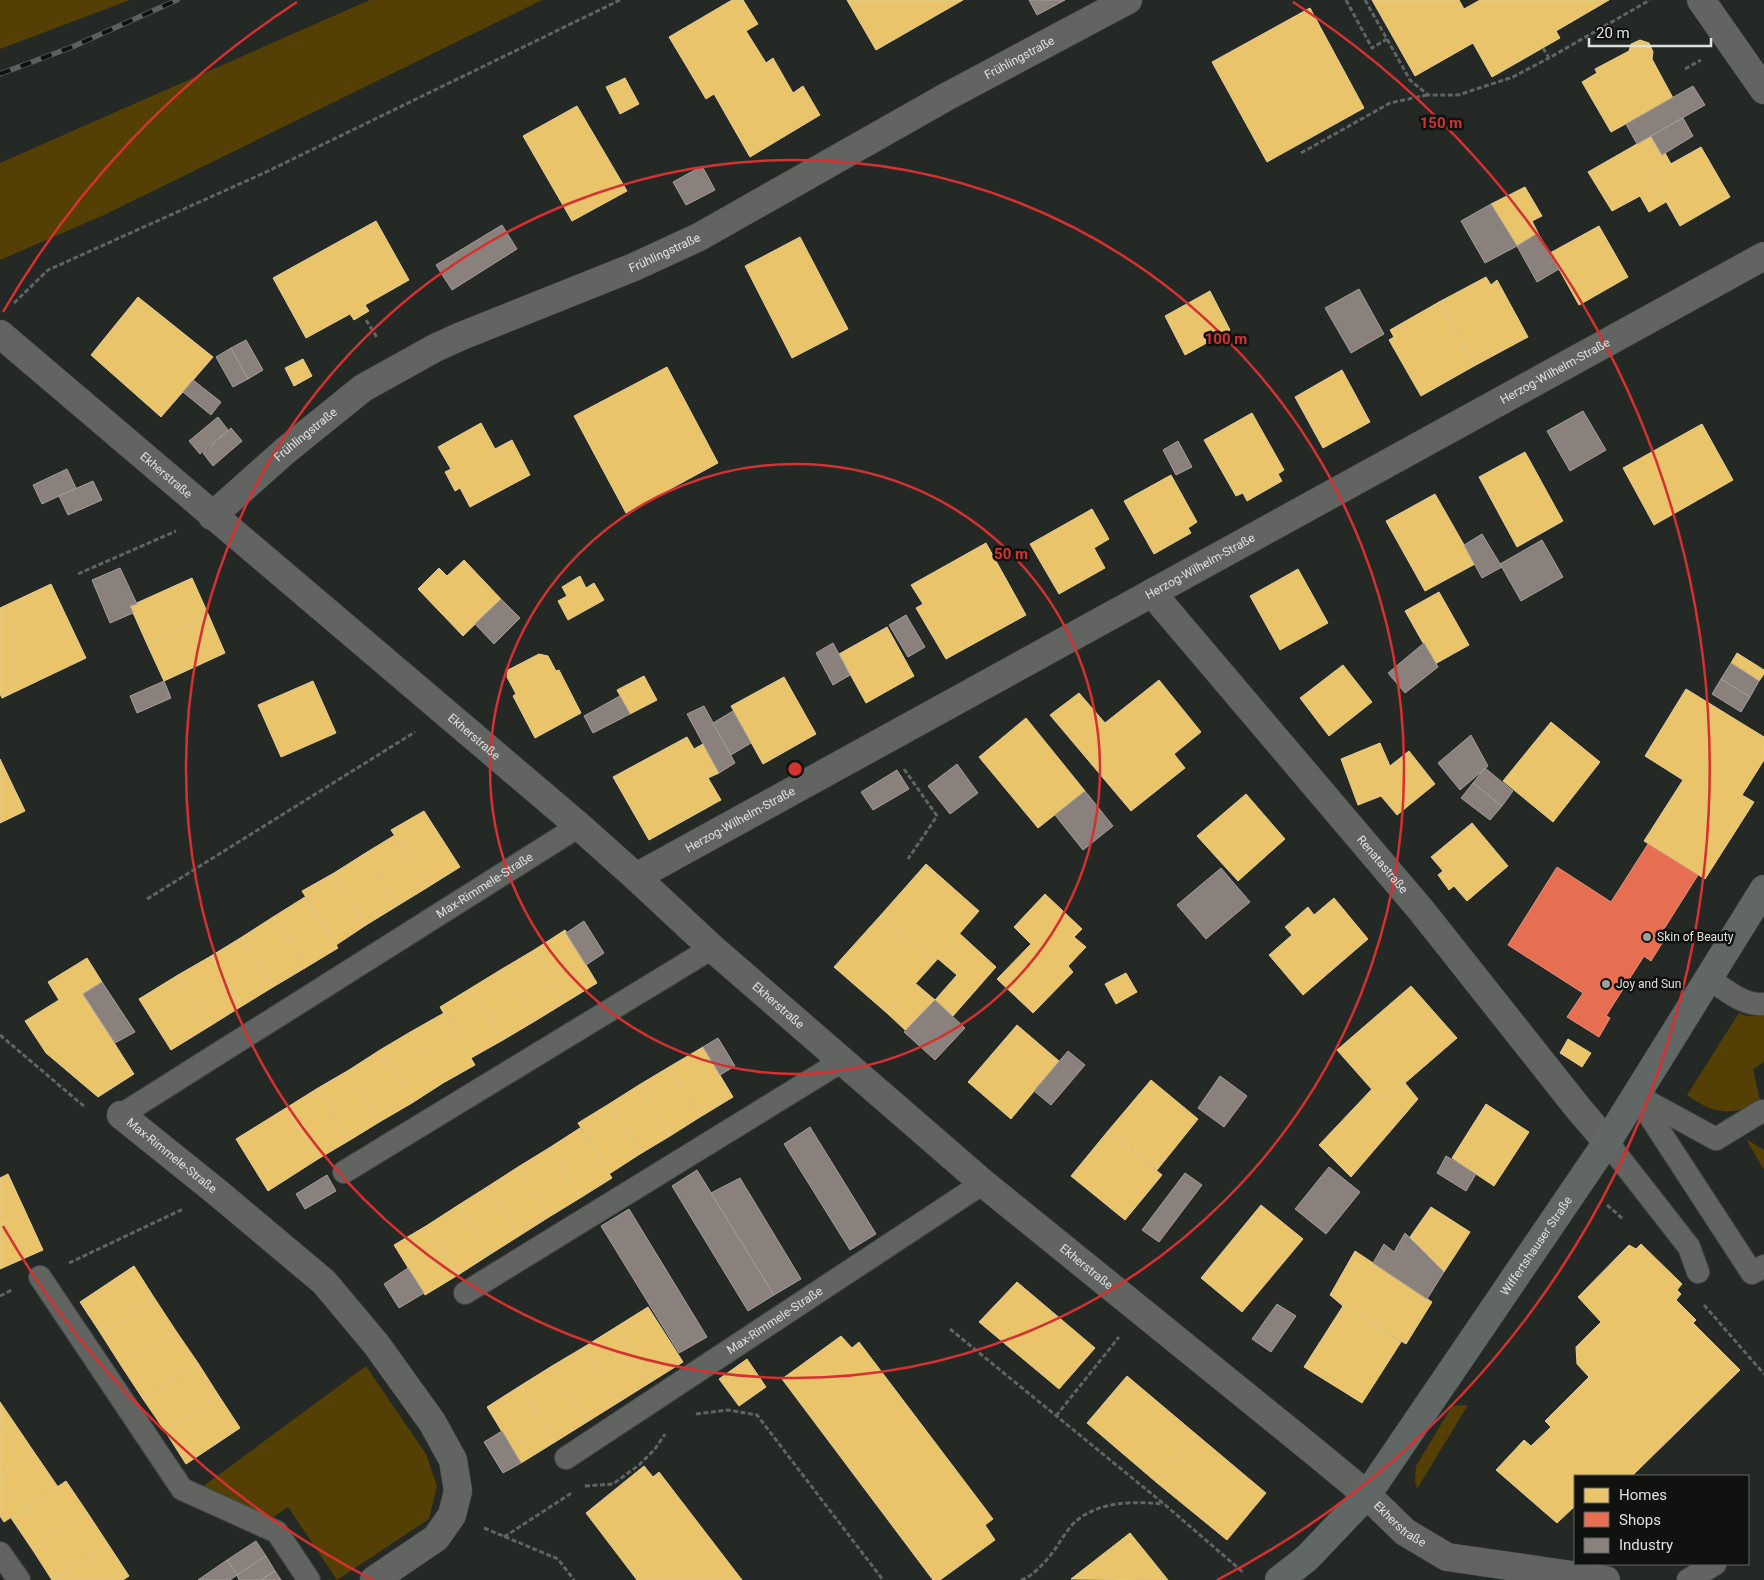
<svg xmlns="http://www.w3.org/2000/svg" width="1764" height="1580" font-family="Roboto,sans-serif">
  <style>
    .green { fill: #544005 }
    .homes { fill: #e9c46a; stroke: #e5cd8d }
    .shops { fill: #e76f51; stroke: #e4917b }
    .industry { fill: #8a817c; stroke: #a39e99 }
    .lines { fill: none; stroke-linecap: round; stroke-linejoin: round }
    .lane-casing { stroke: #434744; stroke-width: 24 }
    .street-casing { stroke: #434744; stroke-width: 29 }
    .secondary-casing { stroke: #434744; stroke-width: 29 }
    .path { stroke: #606462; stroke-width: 3; stroke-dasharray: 5 2.5; stroke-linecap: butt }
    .lane { stroke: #626462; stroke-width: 22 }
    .street { stroke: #626462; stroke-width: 28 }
    .secondary { stroke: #606764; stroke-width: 28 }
    .rail-casing { stroke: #5c605d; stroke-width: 5.5 }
    .rail { stroke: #0f120f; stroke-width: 4; stroke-dasharray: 11; stroke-linecap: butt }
    .ring { fill: none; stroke: #d63131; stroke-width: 2.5 }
    .poi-dot { fill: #9ca19e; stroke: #0f120f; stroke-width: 2 }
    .labels { text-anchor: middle; stroke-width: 5; stroke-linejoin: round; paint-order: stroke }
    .street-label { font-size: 12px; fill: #dde1de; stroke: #0f120f }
    .poi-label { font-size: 12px; fill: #dde1de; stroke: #0f120f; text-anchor: start }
    .centre { fill: #d63131; stroke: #0f120f; stroke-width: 2.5 }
    .ring-label { font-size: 15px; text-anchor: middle; font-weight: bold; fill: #d63131; stroke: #0f120f; stroke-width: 5; stroke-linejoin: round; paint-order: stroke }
  </style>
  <rect width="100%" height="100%" fill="#242926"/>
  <g class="green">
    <polygon points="0,0 130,0 0,49"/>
    <polygon points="370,0 542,0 104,215 0,260 0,163"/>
    <path d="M1739,1013L1747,1016H1764V1062L1753,1069L1760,1100C1753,1103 1745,1109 1738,1110C1719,1115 1702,1106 1687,1095Z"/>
    <polygon points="1746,1139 1764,1150 1764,1170"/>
    <polygon points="366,1366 426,1454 437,1486 429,1519 337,1580 288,1507 269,1520 198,1490"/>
    <polygon points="1468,1405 1417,1489 1415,1480 1416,1466 1452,1406"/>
  </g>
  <g class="homes">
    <polygon points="732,0 743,0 758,24 746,31 766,63 773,58 793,93 803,86 820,115 750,157 714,94 706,99 669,37"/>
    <polygon points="847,0 963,0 876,50"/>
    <polygon points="1372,0 1459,0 1464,9 1480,0 1609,0 1556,31 1560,38 1492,77 1473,43 1415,76"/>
    <polygon points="1310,8 1364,108 1267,162 1212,62"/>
    <polygon points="1640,40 1649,43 1653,52 1652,59 1673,98 1611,132 1582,82 1597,73 1595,69 1629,51 1631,44"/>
    <polygon points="625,78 639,104 620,114 606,87"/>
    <polygon points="577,106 627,191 572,221 523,136"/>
    <polygon points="1651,136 1662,155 1665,153 1671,164 1651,175 1666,202 1649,212 1640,196 1612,211 1588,172"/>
    <polygon points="1701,147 1730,197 1680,226 1651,175"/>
    <polygon points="1525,187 1542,216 1532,221 1538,233 1517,246 1491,204"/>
    <polygon points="376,221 409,280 365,305 369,311 354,320 350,314 306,338 273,278"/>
    <polygon points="1599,226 1628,277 1579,305 1550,253"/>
    <polygon points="800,237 848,329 792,358 745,266"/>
    <polygon points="1486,277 1491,285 1497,280 1528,337 1474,366 1439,302"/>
    <polygon points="1210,291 1230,330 1185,355 1165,316"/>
    <polygon points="138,297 213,357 161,417 91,355"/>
    <polygon points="1439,302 1474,366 1421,396 1389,340 1394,337 1390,330"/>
    <polygon points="303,359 312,376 294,386 285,368"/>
    <polygon points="667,367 718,463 626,513 574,416"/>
    <polygon points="1342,370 1370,422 1323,448 1295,397"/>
    <polygon points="1252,413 1284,470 1278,474 1282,481 1247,501 1243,493 1236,496 1204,440"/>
    <polygon points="481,423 495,449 512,440 530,475 470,507 460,488 455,491 445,472 451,469 438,447"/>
    <polygon points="1702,424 1733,480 1654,525 1623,468"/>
    <polygon points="1525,452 1563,521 1517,547 1479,477"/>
    <polygon points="1171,475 1197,522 1188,528 1191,533 1154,554 1124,501"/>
    <polygon points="1435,494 1475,564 1425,591 1386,521"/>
    <polygon points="1092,509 1109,539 1094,548 1105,568 1059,594 1030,544"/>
    <polygon points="986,543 1026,615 946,659 916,608 923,604 911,585"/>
    <polygon points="464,560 501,599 463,636 418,589 439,568 447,576"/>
    <polygon points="1298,569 1328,623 1280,650 1250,596"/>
    <polygon points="580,576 586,588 594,583 604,600 568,620 558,601 567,596 562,587"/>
    <polygon points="192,578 209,616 147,644 130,606"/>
    <polygon points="51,584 86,658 2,698 0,694 0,608"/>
    <polygon points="1439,592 1469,645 1435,664 1405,611"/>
    <polygon points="209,616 225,653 164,681 147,644"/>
    <polygon points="887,627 914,676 866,703 839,654"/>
    <polygon points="1737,653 1764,670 1764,674 1759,681 1731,663"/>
    <polygon points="539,654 548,656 556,671 559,670 581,713 535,738 513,696 516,694 507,677 508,670"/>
    <polygon points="1343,665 1372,702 1329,736 1300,698"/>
    <polygon points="644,676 657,700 630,714 617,690"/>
    <polygon points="784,677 816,734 763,764 731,706"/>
    <polygon points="1159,680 1201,732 1174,754 1185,768 1131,811 1050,715 1079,693 1105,723"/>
    <polygon points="313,681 336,733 281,757 258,705"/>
    <polygon points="1686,689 1764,737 1764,760 1742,795 1754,802 1705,879 1644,841 1683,780 1645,756"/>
    <polygon points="1026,718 1085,791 1038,828 979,757"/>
    <polygon points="1551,722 1600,762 1553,822 1503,781"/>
    <polygon points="687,737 694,749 703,744 719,773 708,778 721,800 649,840 613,777"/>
    <polygon points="1380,743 1390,766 1409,751 1435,784 1397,815 1381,796 1358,805 1341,759"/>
    <polygon points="0,759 25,811 0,823"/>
    <polygon points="1246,794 1285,839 1238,881 1197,836"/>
    <polygon points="424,811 460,867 428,887 391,830"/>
    <polygon points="1472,823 1508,866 1467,901 1454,886 1449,890 1438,875 1443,871 1431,857"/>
    <polygon points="395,835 428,887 397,906 364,854"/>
    <polygon points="364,854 397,906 366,925 334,873"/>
    <polygon points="926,864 979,911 934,963 880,916"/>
    <polygon points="334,873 366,925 336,945 302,891"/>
    <polygon points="1045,894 1082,929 1074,937 1086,947 1068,966 1073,972 1033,1013 997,979 1031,944 1014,927"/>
    <polygon points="305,897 338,948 305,968 273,917"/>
    <polygon points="1334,898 1368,939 1303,995 1269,955 1292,935 1285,927 1308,907 1314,915"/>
    <polygon points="880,916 934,963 888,1014 834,967"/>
    <polygon points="273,917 305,968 273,987 242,937"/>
    <polygon points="565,930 597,983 566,1002 534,950"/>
    <polygon points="959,933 996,967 953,1016 935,1000 957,975 937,958"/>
    <polygon points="242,937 273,987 242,1006 211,956"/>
    <polygon points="534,950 566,1002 535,1021 502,969"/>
    <polygon points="211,956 242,1006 210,1026 178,975"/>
    <polygon points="87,958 102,982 83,994 134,1074 98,1097 46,1053 25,1021 59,1000 48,982"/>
    <polygon points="502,969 535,1021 503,1040 471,988"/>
    <polygon points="1126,973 1137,992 1116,1004 1105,984"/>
    <polygon points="178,975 210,1026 171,1050 139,999"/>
    <polygon points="915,983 935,1000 905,1030 888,1014"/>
    <polygon points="1411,986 1457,1038 1383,1102 1337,1050"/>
    <polygon points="471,988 503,1040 471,1058 440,1007"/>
    <polygon points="444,1013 475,1065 443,1083 412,1031"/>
    <polygon points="1017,1025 1059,1061 1011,1119 968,1082"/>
    <polygon points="412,1031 443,1083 412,1103 380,1050"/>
    <polygon points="1568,1039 1591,1053 1582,1067 1560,1053"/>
    <polygon points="703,1047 733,1097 700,1117 669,1067"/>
    <polygon points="380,1050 412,1103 381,1121 349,1070"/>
    <polygon points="669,1067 700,1117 670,1136 639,1085"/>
    <polygon points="349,1070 381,1121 350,1140 318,1088"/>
    <polygon points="1151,1080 1198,1119 1157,1170 1108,1131"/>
    <polygon points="1405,1083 1418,1099 1351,1177 1319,1145 1372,1089 1383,1102"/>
    <polygon points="639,1085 670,1136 640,1154 609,1104"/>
    <polygon points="318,1088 350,1140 318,1159 286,1108"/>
    <polygon points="609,1104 640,1154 609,1174 578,1123"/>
    <polygon points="1486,1104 1529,1132 1494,1186 1452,1158"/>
    <polygon points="286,1108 318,1159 268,1191 236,1139"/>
    <polygon points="580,1128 612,1178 580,1198 549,1148"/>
    <polygon points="1108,1131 1162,1175 1125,1220 1071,1176"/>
    <polygon points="549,1148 580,1198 549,1217 518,1167"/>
    <polygon points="518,1167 549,1217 519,1236 487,1187"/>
    <polygon points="8,1174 26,1213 0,1224 0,1178"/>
    <polygon points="487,1187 519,1236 489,1255 457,1206"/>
    <polygon points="1261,1205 1303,1239 1242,1312 1201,1278"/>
    <polygon points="457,1206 489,1255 458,1275 426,1226"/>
    <polygon points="1431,1207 1470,1232 1444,1272 1410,1237"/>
    <polygon points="26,1213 43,1250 0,1269 0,1224"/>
    <polygon points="426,1226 458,1275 425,1295 394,1245"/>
    <polygon points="1641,1244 1682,1284 1677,1290 1681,1294 1676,1300 1696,1320 1693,1323 1740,1370 1632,1476 1575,1476 1575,1506 1557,1523 1496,1470 1524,1440 1531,1446 1551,1427 1545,1421 1589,1377 1577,1364 1576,1347 1601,1322 1578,1297 1629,1245 1636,1249"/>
    <polygon points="1355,1251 1432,1302 1406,1344 1343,1306 1330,1295"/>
    <polygon points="134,1266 155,1299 101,1334 80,1302"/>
    <polygon points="1017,1282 1095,1348 1059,1389 979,1322"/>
    <polygon points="155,1299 176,1331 122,1367 101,1334"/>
    <polygon points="1343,1306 1401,1342 1362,1403 1304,1367"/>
    <polygon points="648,1307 683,1362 651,1382 616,1327"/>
    <polygon points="616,1327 651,1382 619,1402 584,1347"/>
    <polygon points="176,1331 198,1363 143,1399 122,1367"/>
    <polygon points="841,1336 852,1348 859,1342 993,1519 985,1525 995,1540 940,1580 933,1580 782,1379"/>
    <polygon points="584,1347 619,1402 587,1422 552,1366"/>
    <polygon points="747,1359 766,1387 739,1406 719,1379"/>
    <polygon points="198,1363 219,1396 165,1431 143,1399"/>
    <polygon points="552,1366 587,1422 555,1442 520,1386"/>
    <polygon points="1127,1376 1197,1435 1156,1482 1087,1423"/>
    <polygon points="520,1386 555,1442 521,1463 487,1407"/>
    <polygon points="219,1396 240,1428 186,1464 165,1431"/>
    <polygon points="0,1402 13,1421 0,1430"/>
    <polygon points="13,1421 34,1452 0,1475 0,1430"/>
    <polygon points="1197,1435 1266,1493 1227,1540 1156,1482"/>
    <polygon points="34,1452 58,1487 4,1522 0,1516 0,1475"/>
    <polygon points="644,1466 653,1477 659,1472 742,1580 637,1580 586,1513"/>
    <polygon points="66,1481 87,1512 32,1549 11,1518"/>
    <polygon points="87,1512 108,1544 52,1580 32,1549"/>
    <polygon points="1130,1533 1168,1580 1071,1579"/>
    <polygon points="108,1544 129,1576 123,1580 53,1580"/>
  </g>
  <polygon class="shops" points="1648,844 1698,875 1664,929 1669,932 1651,961 1644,956 1606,1016 1610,1018 1599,1037 1567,1017 1583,993 1508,945 1557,867 1611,902"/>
  <g class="industry">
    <polygon points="1029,0 1065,0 1037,15"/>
    <polygon points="1693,86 1705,105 1637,144 1626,124"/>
    <polygon points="1683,118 1693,136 1662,155 1651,136"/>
    <polygon points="702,166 715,190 686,205 673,182"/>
    <polygon points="1491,204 1517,246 1485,263 1461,221"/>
    <polygon points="502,225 517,249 452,290 436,265"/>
    <polygon points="1538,233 1559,269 1537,282 1517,246"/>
    <polygon points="1359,289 1384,334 1351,353 1325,308"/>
    <polygon points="246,340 263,370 248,379 231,348"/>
    <polygon points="231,348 248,379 233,387 216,357"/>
    <polygon points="193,380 221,402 211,415 183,392"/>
    <polygon points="1583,411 1606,450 1570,471 1547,431"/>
    <polygon points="218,417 228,430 200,454 189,441"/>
    <polygon points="231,428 242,441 213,466 203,453"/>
    <polygon points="1178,441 1192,467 1176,475 1163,450"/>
    <polygon points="67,469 76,488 42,504 33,485"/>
    <polygon points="93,481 102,500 68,515 59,496"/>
    <polygon points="1482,534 1502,567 1482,578 1464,545"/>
    <polygon points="1542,540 1563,577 1521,601 1500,564"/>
    <polygon points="120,568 137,604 130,606 133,613 110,623 92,580"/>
    <polygon points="501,599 520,618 494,644 475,624"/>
    <polygon points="906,615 925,647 908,657 889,625"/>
    <polygon points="833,643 850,675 833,685 816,653"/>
    <polygon points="1424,643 1438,667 1405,693 1388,673"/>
    <polygon points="1731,663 1759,681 1750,697 1721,679"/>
    <polygon points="1721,679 1750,697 1741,712 1712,694"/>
    <polygon points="164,681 171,698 137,713 130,696"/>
    <polygon points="620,696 630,714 593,733 584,716"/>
    <polygon points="704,706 735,763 719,773 687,714"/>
    <polygon points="733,711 751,743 731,755 713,723"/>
    <polygon points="1471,735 1488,766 1460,790 1438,763"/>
    <polygon points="957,764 978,793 950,814 928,786"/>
    <polygon points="1485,768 1513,791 1502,806 1473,783"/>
    <polygon points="897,770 909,789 873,810 861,792"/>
    <polygon points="1473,783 1502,806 1490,820 1461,798"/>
    <polygon points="1085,791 1113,826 1083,850 1055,815"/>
    <polygon points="1221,868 1250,902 1206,939 1177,905"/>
    <polygon points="584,921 604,953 586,965 566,933"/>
    <polygon points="102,982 135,1032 115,1043 83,994"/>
    <polygon points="935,1000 965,1028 935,1060 904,1032"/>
    <polygon points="718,1038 735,1066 720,1075 703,1047"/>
    <polygon points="1068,1051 1085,1065 1051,1105 1034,1091"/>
    <polygon points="1220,1076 1247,1096 1224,1127 1198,1108"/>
    <polygon points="810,1127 876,1234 850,1250 784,1144"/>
    <polygon points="1446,1156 1476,1174 1466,1191 1437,1173"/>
    <polygon points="1329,1167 1360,1192 1326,1234 1295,1209"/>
    <polygon points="697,1170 774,1295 748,1311 672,1186"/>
    <polygon points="1185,1173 1202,1185 1159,1242 1142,1230"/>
    <polygon points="327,1175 336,1191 305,1209 296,1194"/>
    <polygon points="740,1178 801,1279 774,1295 711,1193"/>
    <polygon points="629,1209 707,1337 679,1353 601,1226"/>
    <polygon points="1405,1233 1444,1272 1427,1299 1373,1263 1384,1244 1394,1252"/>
    <polygon points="408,1268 424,1293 399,1308 384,1284"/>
    <polygon points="1277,1304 1296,1316 1271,1352 1252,1339"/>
    <polygon points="502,1431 521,1463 503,1473 484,1442"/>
    <polygon points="256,1541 266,1556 237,1575 227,1560"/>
    <polygon points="266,1556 275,1571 261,1580 239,1580 237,1575"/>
    <polygon points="227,1560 237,1575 230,1580 198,1580"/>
    <polygon points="275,1571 281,1580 261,1580"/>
  </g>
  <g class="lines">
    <g class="lane-casing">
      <g id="lane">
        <path d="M1709,979C1725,989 1743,1006 1764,1004"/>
        <polyline points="1636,1095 1752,1273 1764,1266"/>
        <polyline points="1639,1097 1716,1139 1762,1111"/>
        <path id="s1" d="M121,1115L579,826"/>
        <polyline points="1607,1142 1689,1247 1698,1272"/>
        <polyline points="344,1172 712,948"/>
        <polyline points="40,1277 182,1489 277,1532 309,1580"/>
        <polyline points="465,1293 842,1061"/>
        <path id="s2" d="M566,1458L983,1183"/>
        <polyline points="0,1553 19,1580"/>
        <polyline points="1688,1580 1715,1564"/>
      </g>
    </g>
    <g class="street-casing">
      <g id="street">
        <polyline points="1701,0 1764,90"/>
        <path id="s3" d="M0,334L579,826L636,877L712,948L983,1183L1310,1448L1367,1495L1405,1532L1447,1557L1606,1580"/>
        <path id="s4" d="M212,516L285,451L363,388L435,348L459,337L634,267L699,237L946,97L1128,0"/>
        <path id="s5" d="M1152,593L1421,910L1578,1108L1607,1142"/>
        <path id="s6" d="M636,877L1764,256"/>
        <path id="s7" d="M121,1115L218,1193L324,1282L376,1344L432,1422L453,1460L458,1491L452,1515L436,1538L374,1580"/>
      </g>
    </g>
    <g class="secondary-casing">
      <g id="secondary">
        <path id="s8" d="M1279,1580L1307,1558L1367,1495L1607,1142L1764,889"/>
      </g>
    </g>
    <g class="path">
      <polyline points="1346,0 1372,48 1387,39"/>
      <polyline points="1365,0 1410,80 1428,95 1458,95 1513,77 1549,58"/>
      <polyline points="1543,48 1549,58 1650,0"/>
      <polyline points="1685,69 1701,60"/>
      <polyline points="1301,153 1390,103 1427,95"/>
      <polyline points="14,303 48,270 264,173 620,0"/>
      <polyline points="366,320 378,339"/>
      <polyline points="78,574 176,531"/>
      <polyline points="904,769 937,816 908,859"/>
      <polyline points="147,899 415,732"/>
      <polyline points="0,1035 86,1108"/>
      <polyline points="1607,1205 1623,1219"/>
      <polyline points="69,1263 183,1209"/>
      <polyline points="0,1296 12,1290"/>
      <polyline points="1704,1305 1764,1374"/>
      <polyline points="950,1329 1164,1504 1244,1573"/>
      <polyline points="696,1414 728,1410 757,1415 883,1580"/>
      <polyline points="1056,1416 1119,1337"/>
      <polyline points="585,1486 613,1484 639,1465 655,1449 665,1434"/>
      <polyline points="484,1528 558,1559 574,1580"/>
      <polyline points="504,1537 573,1492"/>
      <path d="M1021,1580C1033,1576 1042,1565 1050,1556C1058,1546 1064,1534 1072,1525C1095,1501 1133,1501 1163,1504"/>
    </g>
    <use href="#lane" class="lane"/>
    <use href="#street" class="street"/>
    <use href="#secondary" class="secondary"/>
    <g class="rail-casing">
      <polyline id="rail" points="0,74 72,47 177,0"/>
    </g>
    <use href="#rail" class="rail"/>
  </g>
  <g class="ring">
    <circle cx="795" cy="769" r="305"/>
    <circle cx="795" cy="769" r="609"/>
    <path d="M373 1580A914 914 0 0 1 3 1226M3 312A914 914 0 0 1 297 2M1293 2A914 914 0 0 1 1217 1580"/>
  </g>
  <g class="poi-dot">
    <circle cx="1647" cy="937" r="5"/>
    <circle cx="1606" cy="984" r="5"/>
  </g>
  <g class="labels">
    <g class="street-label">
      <text dy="4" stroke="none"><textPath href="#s4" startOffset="934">Frühlingstraße</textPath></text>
      <text dy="4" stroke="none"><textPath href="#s4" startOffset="529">Frühlingstraße</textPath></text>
      <text dy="4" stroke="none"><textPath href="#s6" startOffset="1049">Herzog-Wilhelm-Straße</textPath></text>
      <text dy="4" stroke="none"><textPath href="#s4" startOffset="124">Frühlingstraße</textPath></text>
      <text dy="4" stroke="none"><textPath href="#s3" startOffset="218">Ekherstraße</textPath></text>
      <text dy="4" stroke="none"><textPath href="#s6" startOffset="644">Herzog-Wilhelm-Straße</textPath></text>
      <text dy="4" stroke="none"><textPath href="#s3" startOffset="622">Ekherstraße</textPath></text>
      <text dy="4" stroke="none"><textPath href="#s6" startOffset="119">Herzog-Wilhelm-Straße</textPath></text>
      <text dy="4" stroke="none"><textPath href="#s5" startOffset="356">Renatastraße</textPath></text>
      <text dy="4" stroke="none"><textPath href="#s1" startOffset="430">Max-Rimmele-Straße</textPath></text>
      <text dy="4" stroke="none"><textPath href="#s3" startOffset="1028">Ekherstraße</textPath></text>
      <text dy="4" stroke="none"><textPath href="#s7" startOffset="65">Max-Rimmele-Straße</textPath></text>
      <text dy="4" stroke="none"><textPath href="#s8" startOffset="424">Wiffertshauser Straße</textPath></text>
      <text dy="4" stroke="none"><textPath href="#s3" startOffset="1432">Ekherstraße</textPath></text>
      <text dy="4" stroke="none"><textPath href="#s2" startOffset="250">Max-Rimmele-Straße</textPath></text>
      <text dy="4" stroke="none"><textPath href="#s3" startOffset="1838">Ekherstraße</textPath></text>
    </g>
    <g class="poi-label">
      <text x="1657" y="941">Skin of Beauty</text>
      <text x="1616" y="988">Joy and Sun</text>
    </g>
  </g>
  <circle cx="795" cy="769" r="8" class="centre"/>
  <g class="ring-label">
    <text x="1441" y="128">150 m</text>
    <text x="1226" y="344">100 m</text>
    <text x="1011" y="559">50 m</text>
  </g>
  <rect x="1574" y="1475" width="175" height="90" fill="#0f120f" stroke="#616562"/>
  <rect x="1584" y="1488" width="25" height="15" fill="#e9c46a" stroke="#616562"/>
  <text x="1619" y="1500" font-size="15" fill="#dde1de">Homes</text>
  <rect x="1584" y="1512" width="25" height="15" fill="#e76f51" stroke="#616562"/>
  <text x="1619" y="1525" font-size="15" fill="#dde1de">Shops</text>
  <rect x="1584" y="1538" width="25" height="15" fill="#8a817c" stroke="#616562"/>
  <text x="1619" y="1550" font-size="15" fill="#dde1de">Industry</text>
  <path d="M1589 38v8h122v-8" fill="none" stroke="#dde1de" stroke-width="2.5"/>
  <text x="1596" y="38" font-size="15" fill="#dde1de" stroke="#0f120f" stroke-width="4" paint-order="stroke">20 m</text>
</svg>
